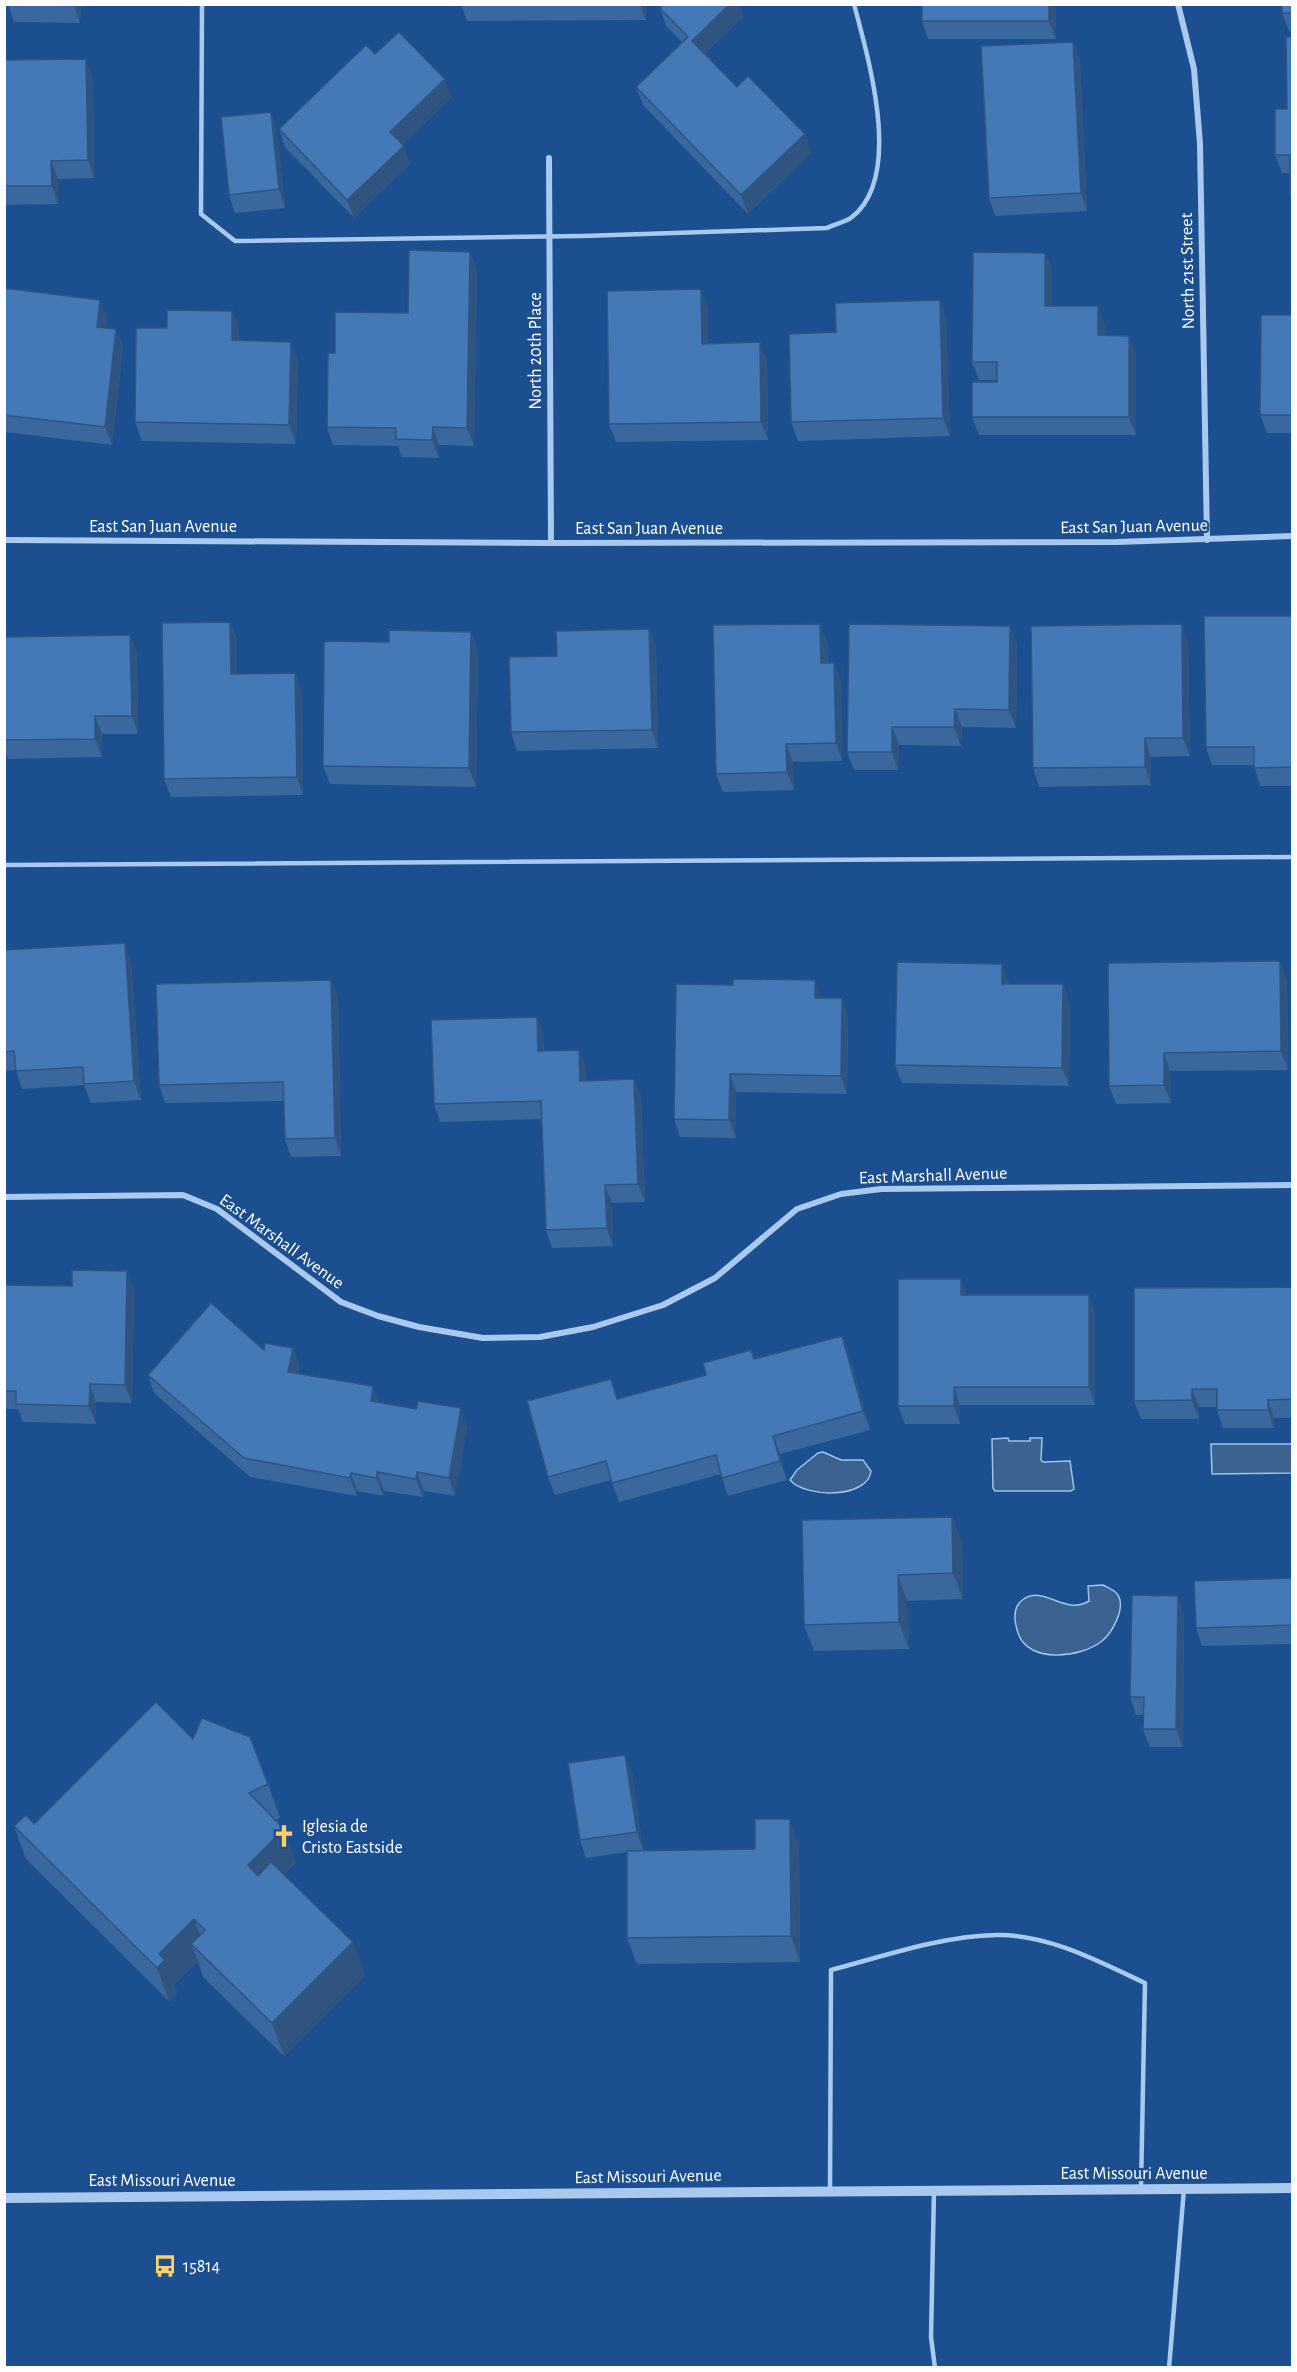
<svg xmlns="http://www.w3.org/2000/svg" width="1297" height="2372" font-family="'Alegreya Sans',sans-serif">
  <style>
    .water { fill: #3c6290; stroke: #9cc4f0; stroke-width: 1.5 }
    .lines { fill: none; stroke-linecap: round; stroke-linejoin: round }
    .service { stroke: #a9c9ee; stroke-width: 4.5 }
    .minor { stroke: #a9c9ee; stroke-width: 6 }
    .tertiary { stroke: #a9c9ee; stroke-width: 10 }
    .wall { fill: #3a679d }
    .shaded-wall { fill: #305480 }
    .building { fill: #4478b7; stroke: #305480; stroke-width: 1.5 }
    .labels { text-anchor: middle; stroke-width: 4.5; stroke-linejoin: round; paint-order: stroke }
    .street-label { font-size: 18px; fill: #fff; stroke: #1b4f8f }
    .poi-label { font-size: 18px; fill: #fff; stroke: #1b4f8f; text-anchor: start }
  </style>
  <rect width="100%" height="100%" fill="#1b4f8f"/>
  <g class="water">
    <polygon points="1008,1438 1009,1441 1030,1441 1030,1438 1042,1438 1041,1460 1043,1462 1070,1461 1074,1489 1071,1491 995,1491 993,1488 992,1439"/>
    <polygon points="1211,1444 1292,1444 1292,1473 1212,1474"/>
    <path d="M823,1452L841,1460H863L871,1471C868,1499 805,1498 790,1480L797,1470L818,1453Z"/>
    <path d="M1103,1585C1108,1588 1115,1590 1118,1595C1126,1608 1112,1633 1102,1641C1081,1658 1028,1664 1018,1633C1015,1623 1012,1611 1020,1602C1041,1581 1064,1617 1089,1601L1088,1586Z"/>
  </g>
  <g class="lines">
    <g class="service">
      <path d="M202,4L201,214L235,241L583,236L827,228C835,224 846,222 852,217C904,176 868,58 854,4"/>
      <polyline points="4,865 1292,857"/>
      <polyline points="934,2190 931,2337 935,2368"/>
      <path d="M830,2191L831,1970C885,1956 941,1936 997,1935C1048,1934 1100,1962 1145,1983L1141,2188"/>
      <polyline points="1169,2368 1184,2189"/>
    </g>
    <g class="minor">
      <polyline points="1178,4 1194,69 1200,144 1207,540"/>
      <polyline points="549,158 551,543"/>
      <polyline points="4,540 551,543 1117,542 1292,536"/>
      <polyline points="4,1197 183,1195 217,1209 341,1302 378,1316 419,1327 483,1338 540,1337 593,1327 663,1305 715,1278 797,1209 841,1194 881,1189 1292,1185"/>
    </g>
    <polyline class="tertiary" points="4,2198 1292,2188"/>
  </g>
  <g class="wall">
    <polygon points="8,4 81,4 80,23 14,22"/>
    <polygon points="461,4 646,4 646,20 467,21"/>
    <polygon points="663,4 739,4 743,17 704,54 737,87 805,134 811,153 748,214 643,105 636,87 682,42 666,26 660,8"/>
    <polygon points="1056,4 1056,39 928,39 922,21"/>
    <polygon points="1293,4 1293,31 1289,31 1282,13"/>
    <polygon points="1293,37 1293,203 1290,196 1290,173 1282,173 1275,155 1287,109"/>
    <polygon points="1073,42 1080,60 1087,211 995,216 989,198"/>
    <polygon points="375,54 452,97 402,145 410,164 354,218 285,147 279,129"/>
    <polygon points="4,60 93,77 94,178 58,179 58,204 4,205"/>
    <polygon points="277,130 285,208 235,213 229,195"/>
    <polygon points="470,252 477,270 474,446 439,445 439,458 402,457 398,446 333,445 327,427 335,353 408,313"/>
    <polygon points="1045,253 1052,271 1052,306 1105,324 1105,335 1136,354 1136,435 979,435 972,417 997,382 997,380 979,380 972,362"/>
    <polygon points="4,288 100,300 107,318 106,328 116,329 123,347 112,445 4,432"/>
    <polygon points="940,300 946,318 950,436 798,441 791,422"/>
    <polygon points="708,308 708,344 767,360 768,440 616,442 609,424"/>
    <polygon points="232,311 239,329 239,340 298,360 296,444 142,441 135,422 167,328"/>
    <polygon points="1293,315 1293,433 1267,433 1260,415"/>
    <polygon points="1293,616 1293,786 1260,786 1254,765 1212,765 1206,747"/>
    <polygon points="230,622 237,640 237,674 295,673 302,691 303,795 171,797 164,779"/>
    <polygon points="1010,626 1017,644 1016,728 962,727 961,746 899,745 898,770 854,770 847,752"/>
    <polygon points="649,629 656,647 658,748 517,751 511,732 557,656"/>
    <polygon points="130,635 137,653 138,734 102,734 102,757 8,759 4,750 4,637"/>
    <polygon points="827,642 828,663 841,681 842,761 793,762 794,790 723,792 716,774"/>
    <polygon points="1188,642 1190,756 1151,757 1151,785 1039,787 1033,768"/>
    <polygon points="478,650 476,787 330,784 323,766"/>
    <polygon points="4,950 131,961 141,1100 91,1103 84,1085 22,1089 16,1070 4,1071"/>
    <polygon points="1287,979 1288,1070 1170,1071 1171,1103 1116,1104 1109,1086"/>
    <polygon points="331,980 338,998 341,1156 291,1157 285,1139 284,1101 165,1103 159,1085"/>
    <polygon points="1009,982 1009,984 1070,1003 1069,1086 902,1083 895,1065"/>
    <polygon points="822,998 848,1017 847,1094 736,1092 736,1138 680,1137 674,1119"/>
    <polygon points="543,1035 544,1051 579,1050 586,1068 586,1081 634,1079 641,1097 645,1202 612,1203 613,1246 552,1248 546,1230 542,1119 440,1122 434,1104"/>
    <polygon points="4,1285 72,1286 134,1289 132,1403 96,1402 96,1424 23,1422 18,1409 4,1409"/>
    <polygon points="1293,1287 1293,1418 1274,1418 1274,1428 1223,1428 1217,1410 1217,1407 1199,1407 1199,1419 1141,1419 1134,1401"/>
    <polygon points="966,1295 1095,1313 1095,1405 960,1405 960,1424 905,1424 898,1406"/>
    <polygon points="842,1336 849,1354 870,1430 780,1454 787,1480 728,1496 721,1474 619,1502 611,1480 555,1495 548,1477 618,1399 706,1375 755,1359"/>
    <polygon points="293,1348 299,1366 298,1373 373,1386 379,1403 467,1427 455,1496 424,1491 423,1497 384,1491 383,1496 357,1491 357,1496 250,1477 154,1393 148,1375 264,1350"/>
    <polygon points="952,1517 962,1543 963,1599 907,1601 909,1649 814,1651 804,1625"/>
    <polygon points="1293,1578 1293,1644 1202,1646 1196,1628"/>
    <polygon points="1184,1614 1183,1747 1150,1747 1143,1729 1144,1715 1136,1715 1130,1697"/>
    <polygon points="193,1739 268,1784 280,1818 275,1820 284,1829 296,1862 284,1874 365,1975 284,2056 203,1977 198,1961 174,1985 177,1993 169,2001 26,1859 14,1826 34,1824"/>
    <polygon points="632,1773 643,1850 637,1851 755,1849 799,1845 800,1962 637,1964 627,1938 627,1852 586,1858 580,1840"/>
  </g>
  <g class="shaded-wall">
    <polygon points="74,4 81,4 80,23 74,5"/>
    <polygon points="640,4 646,4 646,20"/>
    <polygon points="730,4 739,4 743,17 698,59 692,41"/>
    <polygon points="1049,4 1056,4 1056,39 1049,21"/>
    <polygon points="1073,42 1080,60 1087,211 1081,193"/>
    <polygon points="86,59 93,77 94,178 88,160"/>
    <polygon points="445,79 452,97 397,150 390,132"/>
    <polygon points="271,112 277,130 285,208 279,189"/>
    <polygon points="805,134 811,153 748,214 741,195"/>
    <polygon points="404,146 410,164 354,218 347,200"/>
    <polygon points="51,161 58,179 58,204 52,186"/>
    <polygon points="470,252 477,270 474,446 467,428"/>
    <polygon points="1045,253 1052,271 1052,324 1045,306"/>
    <polygon points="701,289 708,308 709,362 702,344"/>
    <polygon points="100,300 107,318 104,345 97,327"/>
    <polygon points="940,300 946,318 950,436 943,418"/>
    <polygon points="1098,306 1105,324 1105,353 1098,335"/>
    <polygon points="232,311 239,329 238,358 232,340"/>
    <polygon points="116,329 123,347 112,445 105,427"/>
    <polygon points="1129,336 1136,354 1136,435 1129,417"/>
    <polygon points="291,342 298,360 296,444 289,425"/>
    <polygon points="760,342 767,360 768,440 761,422"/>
    <polygon points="433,427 439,445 439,458 432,440"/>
    <polygon points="230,622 237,640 237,693 231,674"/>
    <polygon points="820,624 827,642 828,681 821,663"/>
    <polygon points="1182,624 1188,642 1190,756 1183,738"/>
    <polygon points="1010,626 1017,644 1016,728 1009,710"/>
    <polygon points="649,629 656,647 658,748 652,730"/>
    <polygon points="471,632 478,650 476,787 469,768"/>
    <polygon points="130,635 137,653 138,734 132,716"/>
    <polygon points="834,663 841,681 842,761 836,743"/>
    <polygon points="295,673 302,691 303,795 297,777"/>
    <polygon points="955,709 962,727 961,746 954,727"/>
    <polygon points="95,716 102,734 102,757 95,739"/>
    <polygon points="892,727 899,745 898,770 892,752"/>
    <polygon points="1145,738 1151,757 1151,785 1145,767"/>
    <polygon points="786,744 793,762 794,790 787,772"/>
    <polygon points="125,943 131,961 141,1100 134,1081"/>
    <polygon points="1280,961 1287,979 1288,1070 1281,1051"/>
    <polygon points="1002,964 1009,982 1009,1002 1002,984"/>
    <polygon points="331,980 338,998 341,1156 335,1138"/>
    <polygon points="815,980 822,998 815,998"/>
    <polygon points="1063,984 1070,1003 1069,1086 1062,1068"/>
    <polygon points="842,998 848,1017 847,1094 841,1076"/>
    <polygon points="537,1017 543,1035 544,1070 538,1051"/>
    <polygon points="579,1050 586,1068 587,1099 580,1081"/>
    <polygon points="1164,1053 1170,1071 1171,1103 1164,1085"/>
    <polygon points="730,1074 736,1092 736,1138 729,1120"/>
    <polygon points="634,1079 641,1097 645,1202 638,1184"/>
    <polygon points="605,1185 612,1203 613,1246 607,1228"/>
    <polygon points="127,1271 134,1289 132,1403 125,1385"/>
    <polygon points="961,1279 967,1297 961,1295"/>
    <polygon points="1089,1295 1095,1313 1095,1405 1089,1387"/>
    <polygon points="842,1336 849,1354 870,1430 863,1411"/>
    <polygon points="293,1348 299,1366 295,1390 288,1372"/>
    <polygon points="90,1384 96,1402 96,1424 89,1406"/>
    <polygon points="373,1386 380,1405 371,1401"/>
    <polygon points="954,1387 960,1405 960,1424 954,1406"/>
    <polygon points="1192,1389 1199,1407 1199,1419 1192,1400"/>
    <polygon points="1268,1400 1274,1418 1274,1428 1268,1410"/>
    <polygon points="461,1408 467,1427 455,1496 449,1478"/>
    <polygon points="773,1436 780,1454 787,1480 780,1461"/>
    <polygon points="377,1472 384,1491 383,1496 377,1478"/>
    <polygon points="417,1472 424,1491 423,1497 416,1479"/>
    <polygon points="351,1473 357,1491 357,1496 350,1478"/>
    <polygon points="952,1517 962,1543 963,1599 953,1573"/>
    <polygon points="898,1575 907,1601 909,1649 899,1622"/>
    <polygon points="1178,1596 1184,1614 1183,1747 1176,1729"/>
    <polygon points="625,1755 632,1773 643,1850 637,1832"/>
    <polygon points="790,1819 799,1845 800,1962 791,1936"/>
    <polygon points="284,1829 296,1862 260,1898 248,1865"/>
    <polygon points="194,1919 207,1952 191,1944 198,1961 174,1985 177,1993 169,2001 157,1968 159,1954"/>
    <polygon points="353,1942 365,1975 284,2056 272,2023"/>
  </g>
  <g class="building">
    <polygon points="663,4 730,4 692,41 737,87 748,76 805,134 741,195 636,87 688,37 660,8"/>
    <rect x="922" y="4" width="127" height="17"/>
    <rect x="1282" y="4" width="11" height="9"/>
    <polygon points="399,32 445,79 390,132 404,146 347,200 279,129 366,45 375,54"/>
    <polygon points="1286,37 1293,37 1293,196 1290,196 1290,155 1275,155 1275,109 1287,109"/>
    <polygon points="1073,42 1081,193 989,198 981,46"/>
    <polygon points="86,59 88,160 51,161 52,186 4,186 4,60"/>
    <polygon points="271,112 279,189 229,195 221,117"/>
    <polygon points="409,250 470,252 467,428 433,427 432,440 396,439 396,428 327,427 328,353 335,353 335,312 408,313"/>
    <polygon points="973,252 1045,253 1045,306 1098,306 1098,335 1129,336 1129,417 972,417 972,382 997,382 997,362 972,362"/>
    <polygon points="4,288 100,300 97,327 116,329 105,427 4,415"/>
    <polygon points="701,289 702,344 760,342 761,422 609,424 607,291"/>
    <polygon points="940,300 943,418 791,422 789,334 836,332 835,303"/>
    <polygon points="167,310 232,311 232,340 291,342 289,425 135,422 136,328 167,328"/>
    <polygon points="1261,315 1293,315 1293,415 1260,415"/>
    <polygon points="1204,616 1293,616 1293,767 1254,768 1254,747 1206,747"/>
    <polygon points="230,622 231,674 295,673 297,777 164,779 162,623"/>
    <polygon points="820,624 821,663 834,663 836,743 786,744 787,772 716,774 713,625"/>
    <polygon points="849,624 1010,626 1009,710 955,709 954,727 892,727 892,752 847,752"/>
    <polygon points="1182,624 1183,738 1145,738 1145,767 1033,768 1031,626"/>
    <polygon points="649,629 652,730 511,732 509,657 557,656 556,631"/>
    <polygon points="389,630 471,632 469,768 323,766 324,641 389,642"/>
    <polygon points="130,635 132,716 95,716 95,739 4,740 4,637"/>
    <polygon points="125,943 134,1081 84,1084 83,1067 16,1071 14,1051 4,1052 4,950"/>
    <polygon points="1280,961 1281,1051 1164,1053 1164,1085 1109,1086 1108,963"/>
    <polygon points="897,962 1002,964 1002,984 1063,984 1062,1068 895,1065"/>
    <polygon points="733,979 815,980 815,998 842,998 841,1076 730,1074 729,1120 674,1119 676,984 733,985"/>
    <polygon points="331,980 335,1138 285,1139 283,1082 159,1085 156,984"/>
    <polygon points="537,1017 538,1051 579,1050 580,1081 634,1079 638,1184 605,1185 607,1228 546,1230 541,1101 434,1104 431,1020"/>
    <polygon points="72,1270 127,1271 125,1385 90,1384 89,1406 16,1404 16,1391 4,1391 4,1285 72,1286"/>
    <polygon points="898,1279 961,1279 961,1295 1089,1295 1089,1387 954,1387 954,1406 898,1406"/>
    <polygon points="1293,1287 1293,1399 1268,1400 1268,1410 1217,1410 1217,1389 1192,1389 1192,1400 1134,1401 1134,1288"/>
    <polygon points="211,1303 264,1350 265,1343 293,1348 288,1372 373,1386 371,1401 416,1409 418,1401 461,1408 449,1478 417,1472 416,1479 377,1472 377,1478 351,1473 350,1478 244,1458 148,1375"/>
    <polygon points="842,1336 863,1411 773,1436 780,1461 722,1478 716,1455 612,1483 606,1461 548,1477 527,1401 611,1379 617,1399 706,1375 703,1363 751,1350 754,1359"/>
    <polygon points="952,1517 953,1573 898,1575 899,1622 804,1625 802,1520"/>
    <polygon points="1293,1578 1293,1625 1196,1628 1194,1581"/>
    <polygon points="1132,1595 1178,1596 1176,1729 1143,1729 1144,1697 1130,1697"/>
    <polygon points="156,1702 193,1739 202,1718 250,1737 268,1784 249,1793 284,1829 248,1865 258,1876 271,1862 353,1942 272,2023 191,1944 205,1930 194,1919 159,1954 165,1960 157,1968 14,1826 26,1815 34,1824"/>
    <polygon points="625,1755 637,1832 580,1840 568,1763"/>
    <polygon points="755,1819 790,1819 791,1936 627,1938 627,1851 755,1849"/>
  </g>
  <defs>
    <g id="church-bare" transform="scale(1.8)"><path d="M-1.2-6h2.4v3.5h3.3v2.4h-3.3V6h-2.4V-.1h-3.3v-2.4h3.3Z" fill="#ffd166" stroke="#1b4f8f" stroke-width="2.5" paint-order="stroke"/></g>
    <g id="bus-bare" transform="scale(1.8)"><path d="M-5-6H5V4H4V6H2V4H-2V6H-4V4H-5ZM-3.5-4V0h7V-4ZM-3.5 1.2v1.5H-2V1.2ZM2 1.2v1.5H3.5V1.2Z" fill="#ffd166" stroke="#1b4f8f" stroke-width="2.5" paint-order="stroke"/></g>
  </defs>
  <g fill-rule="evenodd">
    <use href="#church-bare" x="284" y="1836"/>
    <use href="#bus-bare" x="165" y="2266"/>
  </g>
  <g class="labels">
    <g class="street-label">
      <text transform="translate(1187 271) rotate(-91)" y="6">North 21st Street</text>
      <text transform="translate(535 351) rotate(-90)" y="6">North 20th Place</text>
      <text x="163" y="532">East San Juan Avenue</text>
      <text transform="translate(1134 526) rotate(-1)" y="6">East San Juan Avenue</text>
      <text x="649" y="534">East San Juan Avenue</text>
      <text transform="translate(933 1175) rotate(-2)" y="6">East Marshall Avenue</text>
      <text transform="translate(282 1241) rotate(36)" y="6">East Marshall Avenue</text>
      <text x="1134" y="2179">East Missouri Avenue</text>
      <text transform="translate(648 2176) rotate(-1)" y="6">East Missouri Avenue</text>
      <text x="162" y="2186">East Missouri Avenue</text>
    </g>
    <g class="poi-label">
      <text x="302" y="1832">Iglesia de<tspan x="302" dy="21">Cristo Eastside</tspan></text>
      <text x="183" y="2272">15814</text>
    </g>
  </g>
  <rect width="1297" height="2372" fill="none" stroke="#ffffff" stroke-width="12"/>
</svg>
